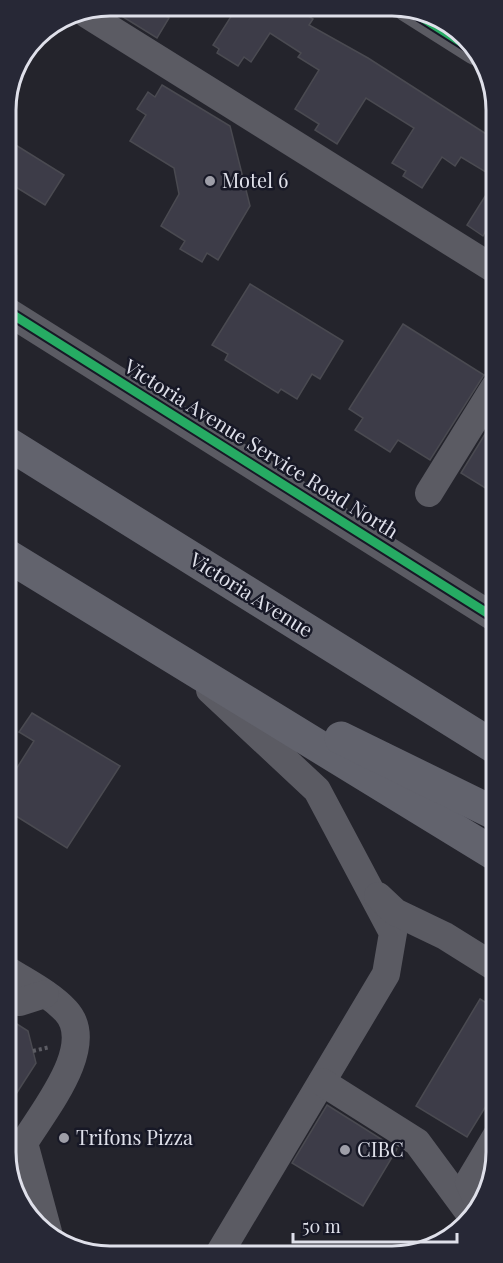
<svg xmlns="http://www.w3.org/2000/svg" width="503" height="1263" font-family="'Playfair Display',serif">
  <style>
    .building { fill: #3d3c48; stroke: #4a4a51; stroke-width: 1.5 }
    .lines { fill: none; stroke-linecap: round; stroke-linejoin: round }
    .path { stroke: #5c5c63; stroke-width: 4; stroke-dasharray: 3 3; stroke-linecap: butt }
    .minor { stroke: #5b5b63; stroke-width: 28 }
    .highway { stroke: #62636d; stroke-width: 33 }
    .cycleway-casing { stroke: #171826; stroke-width: 13 }
    .cycleway { stroke: #26ab63; stroke-width: 9 }
    .poi-dot { fill: #9e9ea8; stroke: #171826; stroke-width: 2 }
    .labels { text-anchor: middle; stroke-width: 5; stroke-linejoin: round; paint-order: stroke }
    .poi-label { font-size: 20px; fill: #dfe0ea; stroke: #171826; text-anchor: start }
    .street-label { font-size: 20px; fill: #dfe0ea; stroke: #171826 }
    .rim { fill: none; stroke: #dfe0ea; stroke-width: 3 }
  </style>
  <rect width="100%" height="100%" fill="#24242c"/>
  <g class="building">
    <polygon points="111,6 150,6 169,18 157,38 107,7"/>
    <polygon points="237,7 294,7 313,19 309,25 368,58 494,139 494,177 461,157 455,166 442,157 422,188 403,176 406,171 392,163 414,128 366,98 337,144 315,130 319,124 295,109 319,70 298,57 301,53 270,33 251,62 244,57 238,66 217,53 219,49 213,45"/>
    <polygon points="162,85 230,126 250,206 218,260 207,253 202,262 180,249 185,241 161,226 179,194 174,168 130,141 146,115 137,109 148,92 155,97"/>
    <polygon points="6,139 64,175 45,205 6,181"/>
    <polygon points="494,182 494,235 486,230 483,236 467,225"/>
    <polygon points="250,284 343,341 320,379 312,374 297,399 281,389 278,393 225,360 228,354 212,345"/>
    <polygon points="403,324 484,375 430,460 398,440 390,452 355,430 363,418 349,409"/>
    <polygon points="495,418 495,494 461,473"/>
    <polygon points="32,713 120,766 67,848 8,811 8,782 34,741 19,732"/>
    <polygon points="480,999 496,1009 497,1088 467,1137 416,1106"/>
    <polygon points="9,1019 28,1031 36,1063 9,1105"/>
    <polygon points="327,1105 397,1149 363,1206 292,1163"/>
  </g>
  <g class="lines">
    <polyline class="path" points="33,1051 50,1047"/>
    <g class="minor">
      <polyline points="407,8 475,51"/>
      <polyline points="88,15 494,269"/>
      <polyline points="7,311 495,618"/>
      <polyline points="429,493 494,388"/>
      <polyline points="210,690 317,790 393,933 386,974 219,1254"/>
      <polyline points="378,896 395,912 445,936 496,968"/>
      <path d="M9,971C28,983 50,994 66,1011C98,1046 43,1111 24,1143L48,1232"/>
      <polyline points="9,1001 20,1002 45,994"/>
      <polyline points="322,1082 417,1142 473,1218"/>
      <polyline points="480,1199 476,1197 469,1182 497,1135"/>
    </g>
    <g class="highway">
      <polyline points="7,443 496,748"/>
      <polyline points="8,556 496,855"/>
      <polyline points="341,738 496,814"/>
    </g>
    <g class="cycleway-casing">
      <g id="cycleway">
        <polyline points="407,8 475,51"/>
        <polyline points="7,311 495,618"/>
      </g>
    </g>
    <use href="#cycleway" class="cycleway"/>
  </g>
  <g class="poi-dot">
    <circle cx="210" cy="181" r="6"/>
    <circle cx="64" cy="1138" r="6"/>
    <circle cx="345" cy="1150" r="6"/>
  </g>
  <g class="labels">
    <g class="poi-label">
      <text x="222" y="188">Motel 6</text>
      <text x="76" y="1145">Trifons Pizza</text>
      <text x="357" y="1157">CIBC</text>
    </g>
    <g class="street-label">
      <text transform="translate(261 449) rotate(32)" y="7">Victoria Avenue Service Road North</text>
      <text transform="translate(251 595) rotate(32)" y="7">Victoria Avenue</text>
    </g>
  </g>
  <path d="M0 0H503V1263H0ZM110 16H392A94 94 0 0 1 486 110V1152A94 94 0 0 1 392 1246H110A94 94 0 0 1 16 1152V110A94 94 0 0 1 110 16Z" fill="#272836" fill-rule="evenodd"/>
  <path class="rim" d="M110 16H392A94 94 0 0 1 486 110V1152A94 94 0 0 1 392 1246H110A94 94 0 0 1 16 1152V110A94 94 0 0 1 110 16Z"/>
  <path d="M293 1233v9h164v-9" fill="none" stroke="#dfe0ea" stroke-width="3"/>
  <text x="302" y="1233" font-size="18" fill="#dfe0ea" stroke="#171826" stroke-width="4.5" paint-order="stroke">50 m</text>
</svg>
